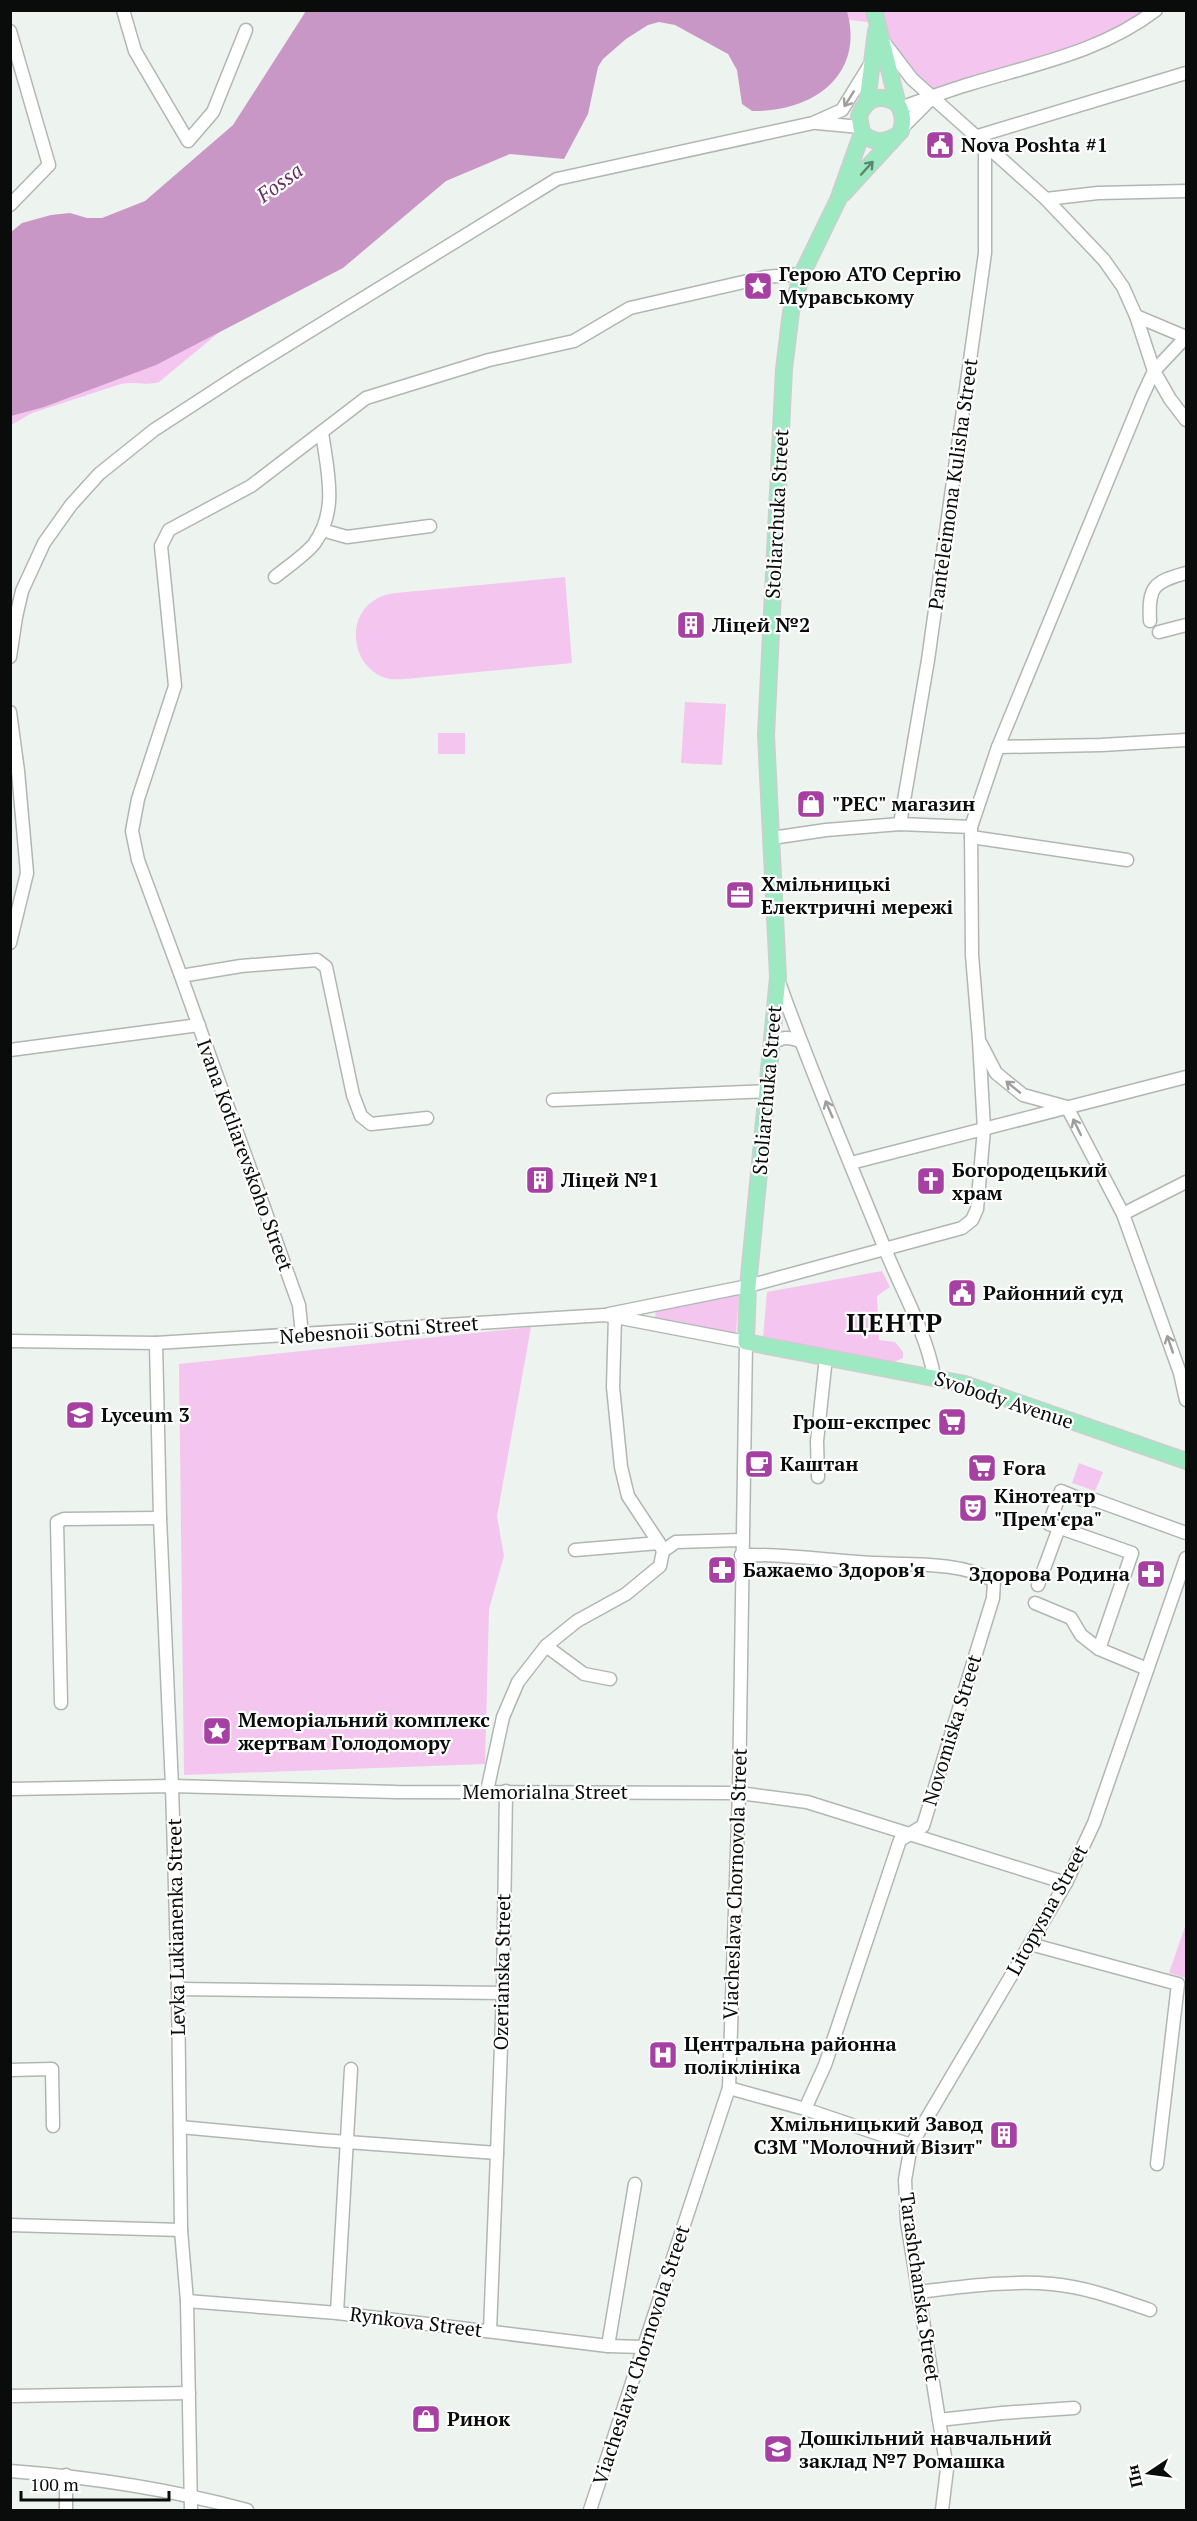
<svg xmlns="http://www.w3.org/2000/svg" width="1197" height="2521" font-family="'PT Serif',serif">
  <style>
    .green { fill: #f4c5ef }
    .water { fill: #c997c5 }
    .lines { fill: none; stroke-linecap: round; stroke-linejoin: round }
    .minor-casing { stroke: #b0b7b3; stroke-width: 15 }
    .major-casing { stroke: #cecece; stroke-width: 18 }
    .minor { stroke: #fff; stroke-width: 12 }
    .major { stroke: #9de9c2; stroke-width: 15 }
    .oneway { stroke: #9d9e9d }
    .oneway2 { stroke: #5b8670 }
    .labels { text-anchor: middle; stroke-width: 4.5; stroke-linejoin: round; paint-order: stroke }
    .poi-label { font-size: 20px; font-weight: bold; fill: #0a0c0b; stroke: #fefffe; text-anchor: start }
    .street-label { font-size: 20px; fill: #0a0c0b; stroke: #fefffe }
    .water-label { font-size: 21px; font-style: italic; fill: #6b2f68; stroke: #fefffe }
    .district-label { font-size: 26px; font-weight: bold; letter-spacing: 1.5px; fill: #0a0c0b; stroke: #fefffe }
  </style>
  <rect width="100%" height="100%" fill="#edf3ef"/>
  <g class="green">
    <polygon points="847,11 1156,11 1134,26 933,97 912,79 877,23 849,20"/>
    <path d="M222,330L159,382C146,386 134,381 121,384L32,413L11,425V391Z"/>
    <path d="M565,577L572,663L405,679C399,679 391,680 386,678C351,667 344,615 378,598C383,595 390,594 396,593Z"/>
    <polygon points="685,702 726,704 722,765 681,763"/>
    <rect x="438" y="733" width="27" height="21"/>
    <polygon points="882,1271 890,1287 877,1296 879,1340 895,1342 903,1352 903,1358 894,1362 763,1338 767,1292"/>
    <polygon points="739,1294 736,1333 655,1319 656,1309"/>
    <polygon points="531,1327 497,1516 504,1556 489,1609 485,1764 184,1775 179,1364"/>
    <polygon points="1079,1463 1103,1472 1095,1491 1072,1483"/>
    <polygon points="1186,1924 1186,1978 1169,1973"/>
  </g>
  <path class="water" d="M306,11H847C865,76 812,112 752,111L742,104L737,70L728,54L675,25L659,22L648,25L626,39L603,59L598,67L588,114L564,159L510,154L446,181L343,268L156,365L44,407L11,416V232L22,223L51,215L70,213L87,218H102L145,201L233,125Z"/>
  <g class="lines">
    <g class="minor-casing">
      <g id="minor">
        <polyline points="123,10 135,51 188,141 213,112 246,30"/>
        <polyline points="10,31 49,165 10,205"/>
        <polyline points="883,41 912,79 1046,199 1104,260 1123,287 1136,316 1154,371 1170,399 1186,420"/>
        <path d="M900,108C923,100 946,91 970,84C1035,64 1101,52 1156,10"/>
        <polyline points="817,123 860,127"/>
        <polyline points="902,128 930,100"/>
        <polyline points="978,136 1186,73"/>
        <polyline points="1046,199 1098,193 1186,191"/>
        <polyline points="1136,316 1186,337"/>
        <polyline points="322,530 347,537 430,526"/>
        <path d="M275,577C287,567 304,556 314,544C339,510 327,470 322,432"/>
        <path d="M1150,621C1148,586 1154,582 1186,573"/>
        <polyline points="1159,632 1186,625"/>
        <polyline points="10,657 16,617 22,591 44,543 71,505 99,474 154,430 240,374 557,179 813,123 842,110 871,63"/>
        <polyline points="10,712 18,771 27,873 10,943"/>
        <polyline points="998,747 1101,745 1186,740"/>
        <polyline points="900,824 928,660 985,253 985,142"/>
        <polyline points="971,837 1127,860"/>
        <polyline points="772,838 826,830 900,824 971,827"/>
        <polyline points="181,976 138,860 132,831 138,799 175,686 161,546 169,530 251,486 366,398 489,360 574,341 630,308 765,277 802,274"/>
        <path d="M779,982C811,1072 849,1160 885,1249C902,1291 926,1332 934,1376"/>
        <path d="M771,1044C782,1037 788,1036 800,1041"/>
        <polyline points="981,1044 996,1073 1023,1095 1067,1107 1123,1214 1180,1373 1186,1400"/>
        <polyline points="10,1050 199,1025"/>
        <polyline points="553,1100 768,1091"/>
        <polyline points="851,1163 1186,1077"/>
        <polyline points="1123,1214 1186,1182"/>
        <polyline points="609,1314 748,1286 962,1228 972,1220 977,1209 984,1129 979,1040 972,955 971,827 998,747 1142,397 1154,371 1186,337"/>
        <polyline points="615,1317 613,1387 621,1467 628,1496 659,1543"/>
        <polyline points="302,1335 299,1305 181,976 241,966 317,960 326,967 353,1095 361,1116 371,1124 427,1118"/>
        <polyline points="10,1341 156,1343 605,1315 746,1342 739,1793 729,2088 590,2510"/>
        <polyline points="156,1343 160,1518 172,1786 178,1989 181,2230 187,2301 191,2510"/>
        <polyline points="818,1477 817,1441 826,1357"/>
        <polyline points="663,1551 676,1542 741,1540"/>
        <path d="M741,1555C780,1554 818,1559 857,1562C900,1566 957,1559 994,1581L993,1598L923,1826L900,1840L825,2065L805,2109"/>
        <polyline points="1038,1585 1059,1528"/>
        <polyline points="1035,1603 1071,1618 1081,1635 1099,1649 1147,1669"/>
        <polyline points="546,1646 577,1621 626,1594 660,1566 663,1551 659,1543 575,1550"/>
        <polyline points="1099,1649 1132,1553 1049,1524 1061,1491 1083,1500 1095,1500 1186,1533"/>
        <polyline points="61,1703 57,1522 64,1519 160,1518"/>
        <polyline points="10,1789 172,1786 396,1792 739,1793 807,1802 1066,1883"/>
        <polyline points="487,1791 503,1717 518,1682 546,1646 584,1674 610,1679"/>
        <polyline points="1030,1944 1178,1984 1157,2164"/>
        <polyline points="178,1989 503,1993"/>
        <polyline points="10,2070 52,2069 53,2126"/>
        <polyline points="729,2088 805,2109 911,2145"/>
        <polyline points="180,2127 320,2140 497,2153 490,2331"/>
        <polyline points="497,2153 503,1993 506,1791"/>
        <polyline points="10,2225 181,2230"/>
        <path d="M919,2292C961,2287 1009,2280 1052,2284C1086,2287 1118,2299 1150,2310"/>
        <polyline points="187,2301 337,2313 608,2346 644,2347"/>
        <polyline points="337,2313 351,2069"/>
        <polyline points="608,2346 635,2184"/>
        <polyline points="10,2396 189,2393"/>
        <polyline points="939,2420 1002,2413 1074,2408"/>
        <path d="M10,2471C90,2477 169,2489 247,2510"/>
        <polyline points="66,2475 66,2510"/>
        <polyline points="942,2510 947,2469 907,2222 905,2180 911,2145 1066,1883 1094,1823 1186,1558"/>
      </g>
    </g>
    <g class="major-casing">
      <g id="major">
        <polyline points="874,10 898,105"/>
        <polyline points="867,102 876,31"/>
        <polyline points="862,133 838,200 802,274 791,312 784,369 766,735 778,977 748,1286 746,1342 965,1384 1186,1461"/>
        <path d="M843,194L901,131C904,120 903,112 897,103C880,93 866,98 859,116L862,133C873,143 884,143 896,136"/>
      </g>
    </g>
    <use href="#minor" class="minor"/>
    <use href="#major" class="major"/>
  </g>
  <defs><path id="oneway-shaft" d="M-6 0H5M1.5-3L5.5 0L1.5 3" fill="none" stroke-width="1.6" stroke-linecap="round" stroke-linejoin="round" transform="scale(1.5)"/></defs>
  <g class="oneway">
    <use href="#oneway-shaft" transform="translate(849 99) rotate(122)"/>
    <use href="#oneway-shaft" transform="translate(1013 1087) rotate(-141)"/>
    <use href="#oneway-shaft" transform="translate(829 1109) rotate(-113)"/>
    <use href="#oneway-shaft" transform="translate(1077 1127) rotate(-116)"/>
    <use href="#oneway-shaft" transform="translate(1170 1344) rotate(-109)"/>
  </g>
  <use class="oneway2" href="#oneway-shaft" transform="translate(867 168) rotate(-48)"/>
  <defs>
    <g id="civic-square" transform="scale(1.5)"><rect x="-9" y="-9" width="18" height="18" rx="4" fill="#a740a3" stroke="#fefffe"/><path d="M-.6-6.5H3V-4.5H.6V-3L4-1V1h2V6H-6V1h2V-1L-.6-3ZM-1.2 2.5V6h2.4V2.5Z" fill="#fff"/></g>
    <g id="sight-square" transform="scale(1.5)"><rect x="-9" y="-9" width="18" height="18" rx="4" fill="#a740a3" stroke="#fefffe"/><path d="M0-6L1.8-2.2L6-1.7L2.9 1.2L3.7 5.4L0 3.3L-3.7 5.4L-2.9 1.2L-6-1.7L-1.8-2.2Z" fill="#fff"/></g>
    <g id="building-square" transform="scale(1.5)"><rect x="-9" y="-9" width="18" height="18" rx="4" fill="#a740a3" stroke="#fefffe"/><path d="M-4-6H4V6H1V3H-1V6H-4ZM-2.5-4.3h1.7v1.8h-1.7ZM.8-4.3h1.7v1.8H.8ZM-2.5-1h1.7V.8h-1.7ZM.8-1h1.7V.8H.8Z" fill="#fff"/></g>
    <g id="shop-square" transform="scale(1.5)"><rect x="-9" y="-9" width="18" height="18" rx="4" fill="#a740a3" stroke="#fefffe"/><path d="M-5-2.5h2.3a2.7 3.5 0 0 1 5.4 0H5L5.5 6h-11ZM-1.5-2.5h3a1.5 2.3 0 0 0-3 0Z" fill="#fff"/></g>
    <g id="office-square" transform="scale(1.5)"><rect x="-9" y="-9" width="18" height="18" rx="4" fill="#a740a3" stroke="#fefffe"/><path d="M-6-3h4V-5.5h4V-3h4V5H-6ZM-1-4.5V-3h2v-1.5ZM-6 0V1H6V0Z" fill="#fff"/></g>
    <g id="church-square" transform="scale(1.5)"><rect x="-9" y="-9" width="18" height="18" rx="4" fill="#a740a3" stroke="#fefffe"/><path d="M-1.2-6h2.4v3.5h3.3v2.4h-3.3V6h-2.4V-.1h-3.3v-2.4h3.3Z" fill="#fff"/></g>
    <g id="school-square" transform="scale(1.5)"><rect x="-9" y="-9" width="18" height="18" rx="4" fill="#a740a3" stroke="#fefffe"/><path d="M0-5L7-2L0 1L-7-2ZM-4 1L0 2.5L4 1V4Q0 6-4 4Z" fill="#fff"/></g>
    <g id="supermarket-square" transform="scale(1.5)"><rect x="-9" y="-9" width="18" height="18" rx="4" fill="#a740a3" stroke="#fefffe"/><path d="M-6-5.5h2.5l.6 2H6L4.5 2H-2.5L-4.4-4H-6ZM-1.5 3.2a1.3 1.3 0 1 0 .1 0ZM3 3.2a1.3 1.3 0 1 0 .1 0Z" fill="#fff"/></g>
    <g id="cafe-square" transform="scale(1.5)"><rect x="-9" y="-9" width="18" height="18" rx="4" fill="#a740a3" stroke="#fefffe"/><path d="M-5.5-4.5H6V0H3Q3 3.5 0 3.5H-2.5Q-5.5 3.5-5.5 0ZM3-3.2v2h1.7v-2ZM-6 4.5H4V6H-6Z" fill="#fff"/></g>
    <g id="theatre-square" transform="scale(1.5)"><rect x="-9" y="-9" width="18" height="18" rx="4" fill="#a740a3" stroke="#fefffe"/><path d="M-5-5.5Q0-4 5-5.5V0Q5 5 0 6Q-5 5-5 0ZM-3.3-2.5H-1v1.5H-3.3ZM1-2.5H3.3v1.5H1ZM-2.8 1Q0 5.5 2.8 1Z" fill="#fff"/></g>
    <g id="pharmacy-square" transform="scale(1.5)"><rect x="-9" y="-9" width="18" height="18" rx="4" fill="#a740a3" stroke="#fefffe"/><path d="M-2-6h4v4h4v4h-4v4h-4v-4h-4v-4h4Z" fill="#fff"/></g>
    <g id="hospital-square" transform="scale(1.5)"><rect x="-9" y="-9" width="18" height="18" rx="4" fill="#a740a3" stroke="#fefffe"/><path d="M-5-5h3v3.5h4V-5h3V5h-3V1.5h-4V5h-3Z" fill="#fff"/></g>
  </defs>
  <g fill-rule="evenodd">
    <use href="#civic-square" x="940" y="145"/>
    <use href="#sight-square" x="758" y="286"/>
    <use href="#building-square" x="691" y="625"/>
    <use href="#shop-square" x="811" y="804"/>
    <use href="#office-square" x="740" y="895"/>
    <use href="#building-square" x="540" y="1180"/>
    <use href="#church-square" x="931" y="1181"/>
    <use href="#civic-square" x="962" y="1293"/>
    <use href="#school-square" x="80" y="1415"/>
    <use href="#supermarket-square" x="952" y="1422"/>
    <use href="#cafe-square" x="759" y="1464"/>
    <use href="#supermarket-square" x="982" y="1468"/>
    <use href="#theatre-square" x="973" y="1508"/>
    <use href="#pharmacy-square" x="722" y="1570"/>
    <use href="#pharmacy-square" x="1151" y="1574"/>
    <use href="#sight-square" x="217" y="1731"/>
    <use href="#hospital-square" x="663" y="2055"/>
    <use href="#building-square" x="1004" y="2135"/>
    <use href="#shop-square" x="426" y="2419"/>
    <use href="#school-square" x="778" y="2449"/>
  </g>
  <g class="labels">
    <g class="poi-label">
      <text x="961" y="152">Nova Poshta #1</text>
      <text x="779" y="281">Герою АТО Сергію<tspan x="779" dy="23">Муравському</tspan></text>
      <text x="712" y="632">Ліцей №2</text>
      <text x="832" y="811">"РЕС" магазин</text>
      <text x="761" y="891">Хмільницькі<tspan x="761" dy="23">Електричні мережі</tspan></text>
      <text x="952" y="1177">Богородецький<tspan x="952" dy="23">храм</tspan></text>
      <text x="561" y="1187">Ліцей №1</text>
      <text x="983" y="1300">Районний суд</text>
      <text x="101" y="1422">Lyceum 3</text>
      <text x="931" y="1429" text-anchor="end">Грош-експрес</text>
      <text x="780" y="1471">Каштан</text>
      <text x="1003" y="1475">Fora</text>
      <text x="994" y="1503">Кінотеатр<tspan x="994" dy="23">"Прем'єра"</tspan></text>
      <text x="743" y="1577">Бажаемо Здоров'я</text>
      <text x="1130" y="1581" text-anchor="end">Здорова Родина</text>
      <text x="238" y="1727">Меморіальний комплекс<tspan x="238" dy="23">жертвам Голодомору</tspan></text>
      <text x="684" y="2051">Центральна районна<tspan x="684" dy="23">поліклініка</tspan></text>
      <text x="983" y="2131" text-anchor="end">Хмільницький Завод<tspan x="983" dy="23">СЗМ "Молочний Візит"</tspan></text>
      <text x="447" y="2426">Ринок</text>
      <text x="799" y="2445">Дошкільний навчальний<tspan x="799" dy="23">заклад №7 Ромашка</tspan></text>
    </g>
    <g class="street-label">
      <text transform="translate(953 484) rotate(-82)" y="7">Panteleimona Kulisha Street</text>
      <text transform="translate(777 514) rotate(-87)" y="7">Stoliarchuka Street</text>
      <text transform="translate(767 1090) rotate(-85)" y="7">Stoliarchuka Street</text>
      <text transform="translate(245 1155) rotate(70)" y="7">Ivana Kotliarevskoho Street</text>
      <text transform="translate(379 1330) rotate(-4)" y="7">Nebesnoii Sotni Street</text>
      <text transform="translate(1004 1400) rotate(18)" y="7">Svobody Avenue</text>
      <text transform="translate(952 1730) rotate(-73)" y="7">Novomiska Street</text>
      <text x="545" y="1799">Memorialna Street</text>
      <text transform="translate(735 1884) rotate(-88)" y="7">Viacheslava Chornovola Street</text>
      <text transform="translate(1047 1910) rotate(-61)" y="7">Litopysna Street</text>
      <text transform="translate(176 1927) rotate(-91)" y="7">Levka Lukianenka Street</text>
      <text transform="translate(502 1972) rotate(-89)" y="7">Ozerianska Street</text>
      <text transform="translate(920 2287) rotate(82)" y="7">Tarashchanska Street</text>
      <text transform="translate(416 2322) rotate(7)" y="7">Rynkova Street</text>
      <text transform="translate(641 2355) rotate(-72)" y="7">Viacheslava Chornovola Street</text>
    </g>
    <g class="water-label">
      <text transform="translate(280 183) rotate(-36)" y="7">Fossa</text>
    </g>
    <g class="district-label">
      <text x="895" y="1332">ЦЕНТР</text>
    </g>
  </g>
  <rect width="1197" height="2521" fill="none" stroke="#0a0c0b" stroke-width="24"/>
  <g transform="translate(1149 2473) rotate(257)" stroke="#fefffe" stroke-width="4.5" paint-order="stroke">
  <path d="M0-4.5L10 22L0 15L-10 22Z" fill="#0a0c0b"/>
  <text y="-9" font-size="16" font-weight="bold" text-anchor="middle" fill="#0a0c0b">Пн</text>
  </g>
  <path d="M21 2491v9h148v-9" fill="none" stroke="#0a0c0b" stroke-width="3"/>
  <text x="30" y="2491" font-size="18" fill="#0a0c0b" stroke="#fefffe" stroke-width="4.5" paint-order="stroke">100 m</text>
</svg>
